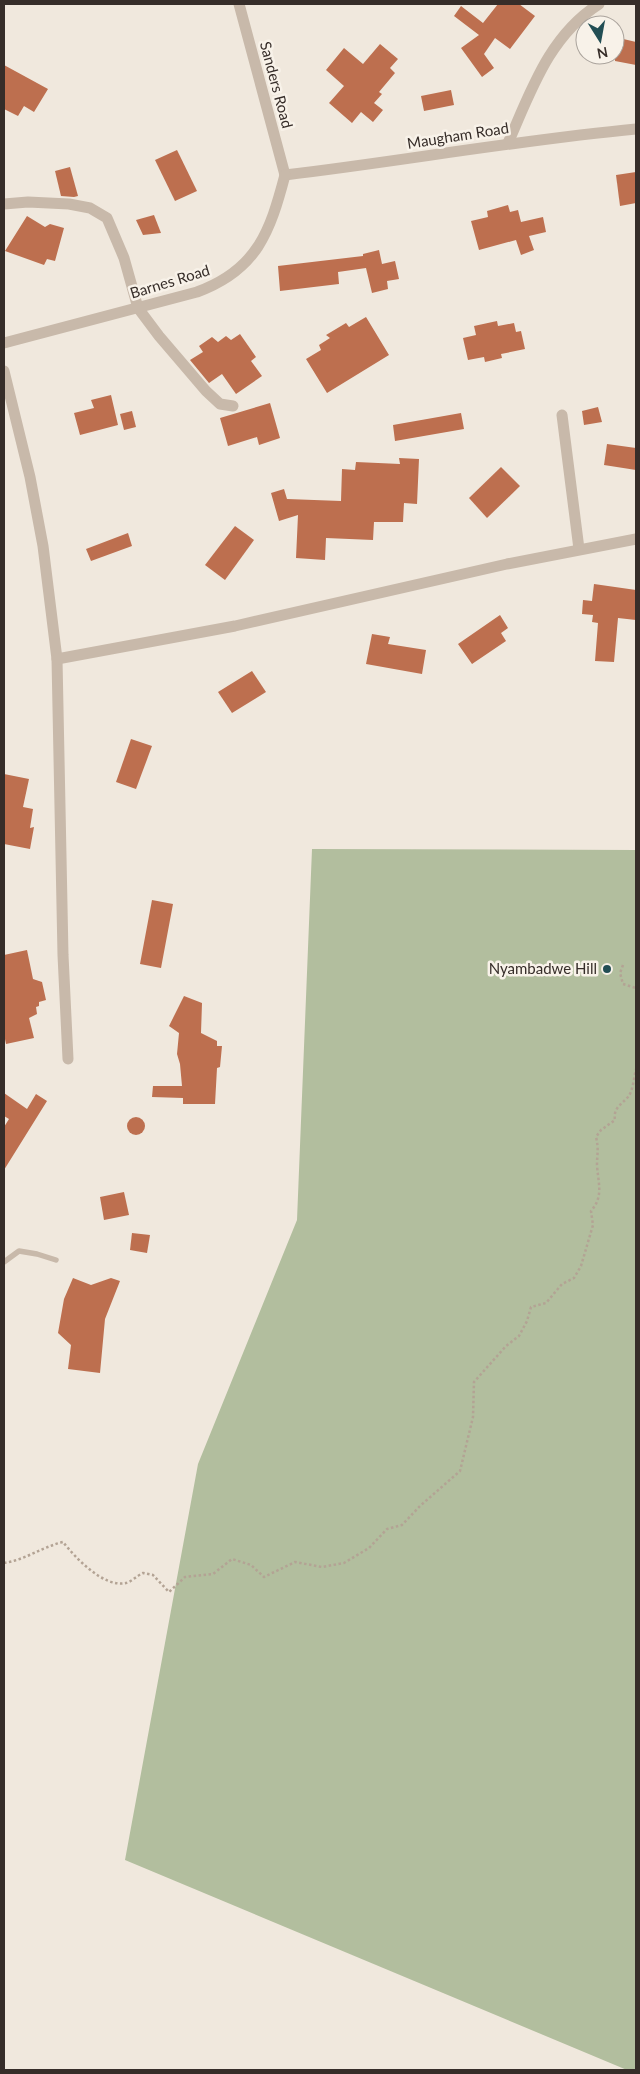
<svg xmlns="http://www.w3.org/2000/svg" width="640" height="2074" font-family="Lato,sans-serif">
  <style>
    .green { fill: #b2be9e }
    .building { fill: #bd6f4f }
    .lines { fill: none; stroke-linecap: round; stroke-linejoin: round }
    .path { stroke: #b3a394; stroke-width: 2.5; stroke-dasharray: 2.5 2.5; stroke-linecap: butt }
    .service { stroke: #c8b9aa; stroke-width: 5.5 }
    .minor { stroke: #c8b9aa; stroke-width: 11 }
    .poi-dot { fill: #224e54; stroke: #f8f2e9; stroke-width: 2 }
    .labels { text-anchor: middle; stroke-width: 5; stroke-linejoin: round; paint-order: stroke }
    .street-label { font-size: 15px; fill: #362d29; stroke: #f8f2e9 }
    .poi-label { font-size: 15px; fill: #362d29; stroke: #f8f2e9; text-anchor: end }
  </style>
  <rect width="100%" height="100%" fill="#f0e8dd"/>
  <polygon class="green" points="312,849 636,850 636,2070 627,2070 125,1860 198,1464 297,1220"/>
  <g class="building">
    <polygon points="498,4 519,4 535,16 510,49 495,38 484,54 494,68 482,77 461,48 479,35 454,16 461,6 483,23"/>
    <polygon points="615,37 636,42 636,65 615,61"/>
    <polygon points="380,44 398,59 390,68 395,73 379,92 382,94 374,103 383,110 373,122 361,112 352,123 329,103 344,86 326,70 344,48 363,64"/>
    <polygon points="4,65 48,89 34,112 24,106 18,116 4,109"/>
    <polygon points="451,90 454,105 424,111 421,96"/>
    <polygon points="177,150 197,191 175,201 155,160"/>
    <polygon points="70,167 78,196 74,197 61,196 55,171"/>
    <polygon points="636,172 636,203 620,206 616,175"/>
    <polygon points="508,205 510,212 518,210 521,222 543,217 546,232 529,236 534,250 521,255 516,240 479,250 471,221 488,217 487,211"/>
    <polygon points="154,215 161,233 143,235 136,220"/>
    <polygon points="27,216 45,227 50,224 64,228 55,261 47,259 44,265 5,251"/>
    <polygon points="379,250 382,264 395,261 399,279 387,281 388,289 372,293 366,268 338,272 339,284 280,291 278,266 363,256 363,254"/>
    <polygon points="366,317 389,355 327,393 306,359 321,350 319,345 330,338 326,335 346,323 349,327"/>
    <polygon points="497,321 498,326 514,323 516,332 521,331 525,349 501,354 502,358 485,362 484,357 468,360 463,338 476,335 474,326"/>
    <polygon points="240,334 256,357 251,361 262,376 236,394 222,374 209,383 190,360 203,352 199,346 212,337 218,342 226,336 231,340"/>
    <polygon points="111,395 118,425 80,435 74,413 94,408 91,400"/>
    <polygon points="270,403 280,438 259,445 257,437 228,446 220,418"/>
    <polygon points="598,407 602,422 584,425 582,411"/>
    <polygon points="132,411 136,427 124,430 120,414"/>
    <polygon points="461,413 464,429 395,441 393,425"/>
    <polygon points="607,444 636,448 636,470 604,465"/>
    <polygon points="399,458 419,459 417,504 404,503 403,522 374,522 373,540 326,538 325,560 296,558 298,515 279,521 271,493 284,489 287,499 341,501 342,469 355,470 356,462 400,464"/>
    <polygon points="501,467 520,486 487,518 469,498"/>
    <polygon points="235,526 254,540 225,580 205,565"/>
    <polygon points="128,533 132,546 91,561 86,549"/>
    <polygon points="594,584 636,590 636,620 618,618 614,662 595,661 598,623 592,622 593,615 582,614 583,600 592,601"/>
    <polygon points="500,615 508,628 501,633 506,641 472,664 458,644"/>
    <polygon points="372,634 390,637 388,644 426,650 422,674 366,664"/>
    <polygon points="252,671 266,692 232,713 218,692"/>
    <polygon points="131,739 152,746 136,789 116,782"/>
    <polygon points="4,774 29,779 23,807 33,809 30,828 34,827 30,849 4,844"/>
    <polygon points="152,900 173,904 161,968 140,964"/>
    <polygon points="27,950 33,979 42,982 46,1000 39,1002 39,1006 36,1007 37,1014 29,1018 34,1038 6,1044 4,1034 4,955"/>
    <polygon points="184,996 202,1003 201,1033 217,1041 217,1046 222,1046 220,1067 217,1068 215,1104 183,1104 183,1098 152,1097 153,1086 182,1086 180,1064 177,1054 179,1033 169,1026"/>
    <polygon points="4,1093 27,1109 36,1094 47,1101 4,1170 4,1127 9,1119 4,1116"/>
    <circle cx="136" cy="1126" r="9"/>
    <polygon points="124,1192 129,1215 104,1220 100,1197"/>
    <polygon points="132,1233 150,1235 147,1253 130,1250"/>
    <polygon points="73,1278 91,1285 111,1278 120,1281 105,1319 100,1373 68,1369 71,1345 58,1333 64,1299"/>
  </g>
  <g class="lines">
    <g class="path">
      <polyline points="623,965 620,973 623,984 636,988"/>
      <path d="M4,1563C25,1560 42,1547 63,1542C75,1557 103,1588 126,1583C131,1582 138,1575 143,1573L153,1575L169,1592L185,1577L213,1574L232,1559L251,1565L264,1577L295,1562L322,1567L344,1563L369,1548L387,1529L402,1525L420,1506L460,1471L473,1417L474,1382L506,1346L519,1336L527,1321L531,1307L546,1303L562,1284L574,1278L581,1266L593,1225L591,1211C604,1196 598,1183 597,1165C597,1154 599,1149 596,1137L601,1130L615,1120C613,1108 621,1105 628,1097C633,1091 634,1077 636,1069"/>
    </g>
    <polyline class="service" points="4,1262 19,1251 37,1254 56,1260"/>
    <g class="minor">
      <polyline points="239,4 285,175"/>
      <path d="M508,143C531,91 549,36 599,4"/>
      <path d="M285,175C402,161 519,140 636,129"/>
      <polyline points="4,204 28,202 69,204 90,208 107,218 124,258 138,308 159,336 206,391 220,404 233,406"/>
      <path d="M4,343L197,292C257,270 270,232 285,175"/>
      <polyline points="4,371 30,477 43,546 57,659 63,955 68,1059"/>
      <polyline points="562,415 579,549"/>
      <polyline points="57,659 235,626 507,564 636,539"/>
    </g>
  </g>
  <circle class="poi-dot" cx="607" cy="969" r="5"/>
  <g class="labels">
    <g class="street-label">
      <text transform="translate(276 85) rotate(75)" y="5">Sanders Road</text>
      <text transform="translate(458 136) rotate(-9)" y="5">Maugham Road</text>
      <text transform="translate(170 282) rotate(-17)" y="5">Barnes Road</text>
    </g>
    <g class="poi-label">
      <text x="597" y="974">Nyambadwe Hill</text>
    </g>
  </g>
  <rect width="640" height="2074" fill="none" stroke="#362d29" stroke-width="10"/>
  <g transform="translate(600 40) rotate(169)"><circle r="24" fill="#f8f2e9" stroke="#aaa39c"/>
  <path d="M0-4L9 19L0 12L-9 19Z" fill="#224e54"/>
  <text y="-8" font-size="14" font-weight="bold" text-anchor="middle" fill="#362d29">N</text>
  </g>
</svg>
